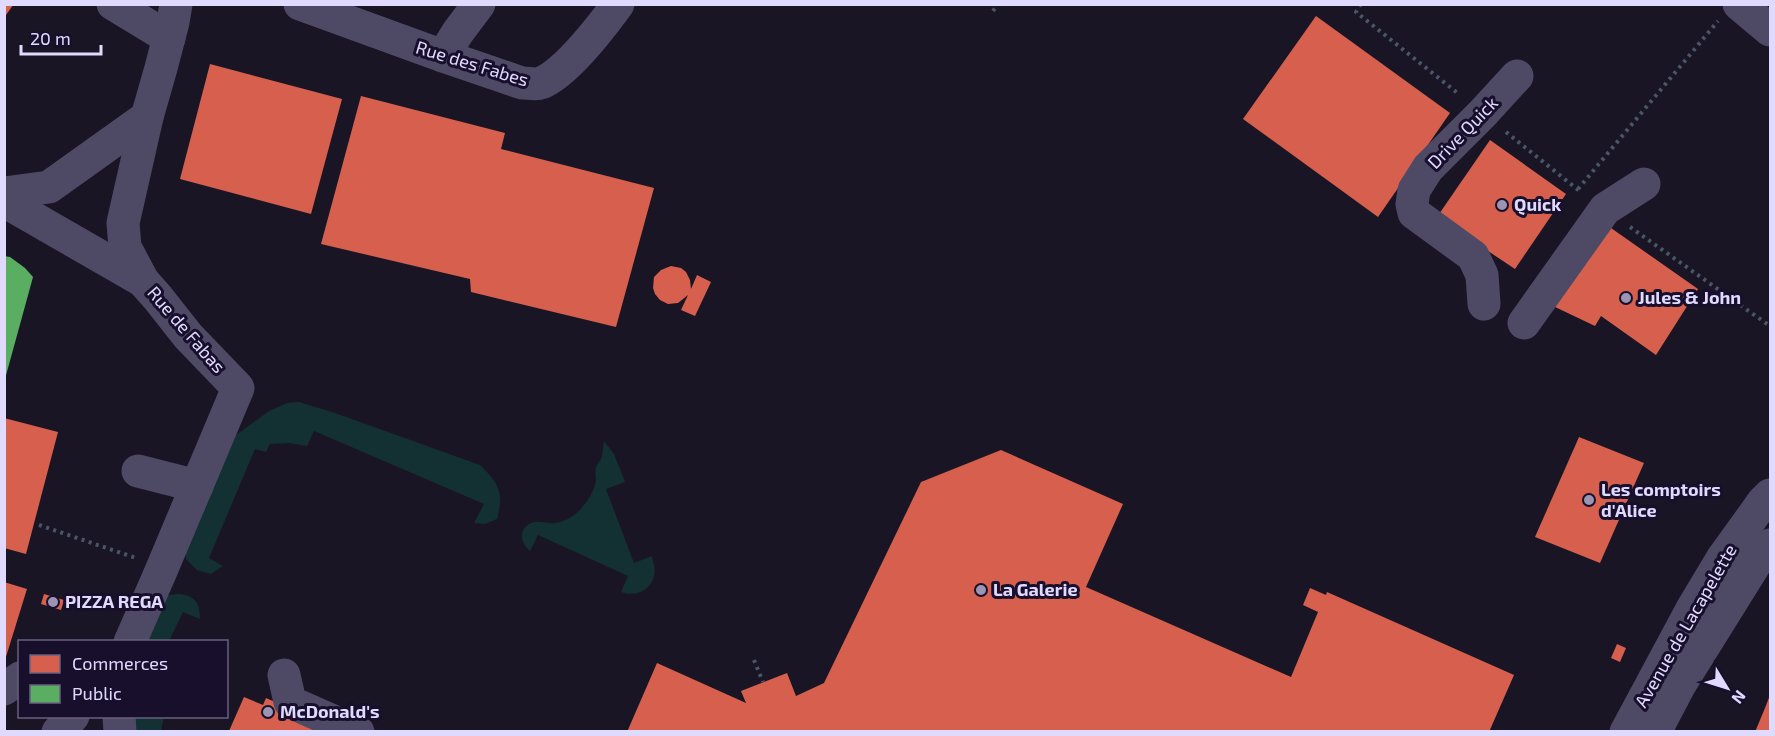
<svg xmlns="http://www.w3.org/2000/svg" width="1775" height="736" font-family="'Exo 2',sans-serif">
  <style>
    .green { fill: #133033 }
    .shops { fill: #d6604d }
    .public { fill: #5aae61 }
    .lines { fill: none; stroke-linecap: round; stroke-linejoin: round }
    .path { stroke: #495666; stroke-width: 4; stroke-dasharray: 3 4.5; stroke-linecap: butt }
    .minor { stroke: #4e4a66; stroke-width: 33 }
    .poi-dot { fill: #9b95b3; stroke: #170f2b; stroke-width: 2 }
    .labels { text-anchor: middle; stroke-width: 6; stroke-linejoin: round; paint-order: stroke }
    .street-label { font-size: 18px; fill: #e1daff; stroke: #170f2b }
    .poi-label { font-size: 18px; font-weight: bold; fill: #e1daff; stroke: #170f2b; text-anchor: start }
  </style>
  <rect width="100%" height="100%" fill="#1a1525"/>
  <g class="green">
    <path d="M299,402L335,413L480,465C499,483 504,493 497,519L485,524L474,523L484,504L314,431L307,446L289,443L270,444L266,452L255,449L209,558L223,566L211,574L197,570L186,559V550L236,435L269,411L287,403Z"/>
    <path d="M604,441L614,454L625,482L606,489L634,563L652,556C653,563 656,569 654,576C650,592 634,597 621,592L628,576L538,535L530,551C521,544 518,531 529,524C537,519 547,524 556,523C575,520 592,500 596,481C596,477 595,472 596,467C597,464 599,462 601,459C603,454 603,447 604,441Z"/>
    <path d="M178,594C195,595 200,603 200,619L183,612L169,641L146,642L163,601L169,595Z"/>
    <polygon points="128,717 164,717 161,731 129,731"/>
  </g>
  <g class="shops">
    <polygon points="4,5 13,5 4,18"/>
    <polygon points="1316,16 1450,113 1378,217 1243,119"/>
    <polygon points="210,64 342,99 311,214 180,179"/>
    <polygon points="361,96 505,133 501,149 654,188 616,327 471,292 470,279 321,244"/>
    <polygon points="1490,140 1566,194 1515,269 1437,217"/>
    <polygon points="1611,228 1698,289 1656,355 1601,316 1595,326 1553,306"/>
    <polygon points="671,266 681,268 686,272 690,280 691,289 697,275 711,282 695,316 681,310 688,295 678,303 668,304 660,300 655,294 653,288 654,277 661,270"/>
    <polygon points="4,418 58,432 26,554 4,548"/>
    <polygon points="1579,437 1644,463 1600,563 1535,537"/>
    <polygon points="1001,450 1123,504 1086,587 1291,677 1318,612 1303,605 1310,588 1326,595 1327,592 1514,675 1489,732 627,732 657,663 746,703 741,691 787,673 796,696 824,683 921,482"/>
    <polygon points="4,582 27,589 5,660 4,660"/>
    <polygon points="44,594 64,600 61,610 41,604"/>
    <polygon points="1617,644 1626,648 1620,662 1611,658"/>
    <polygon points="1770,695 1770,732 1755,732 1765,708"/>
    <polygon points="244,697 263,705 266,698 342,732 231,732 229,731"/>
  </g>
  <polygon class="public" points="4,256 10,257 25,268 33,277 5,379"/>
  <g class="lines">
    <g class="path">
      <polyline points="1361,4 1356,12 1460,95"/>
      <polyline points="993,11 998,4"/>
      <polyline points="1506,132 1582,193"/>
      <polyline points="1578,189 1718,21"/>
      <polyline points="1630,227 1770,326"/>
      <polyline points="39,525 136,558"/>
      <polyline points="754,660 763,682"/>
    </g>
    <g class="minor">
      <polyline points="113,4 169,38"/>
      <path d="M300,4L443,56L522,83C528,83 536,85 541,83C566,73 602,26 618,4"/>
      <polyline points="1739,4 1770,30"/>
      <polyline points="443,56 458,32 479,4"/>
      <polyline points="4,193 49,187 147,117"/>
      <polyline points="4,201 143,281"/>
      <polyline points="1484,304 1482,275 1473,256 1414,213 1412,204 1414,190 1428,168 1483,113 1517,76"/>
      <polyline points="1524,323 1605,209 1644,184"/>
      <polyline points="138,471 197,486"/>
      <polyline points="130,642 161,571 238,388 188,336 158,298 143,281 125,247 123,223 147,117 161,68 173,22 176,4"/>
      <polyline points="284,675 290,702 358,732"/>
      <polyline points="4,689 20,678"/>
      <polyline points="119,716 120,732"/>
      <polyline points="58,732 73,716"/>
      <polyline points="1626,732 1692,609 1722,559 1763,502 1770,495"/>
      <polyline points="1655,732 1679,686 1755,564 1770,545"/>
    </g>
  </g>
  <g class="poi-dot">
    <circle cx="1502" cy="205" r="6"/>
    <circle cx="1626" cy="298" r="6"/>
    <circle cx="1589" cy="500" r="6"/>
    <circle cx="981" cy="590" r="6"/>
    <circle cx="53" cy="602" r="6"/>
    <circle cx="268" cy="712" r="6"/>
  </g>
  <g class="labels">
    <g class="street-label">
      <text transform="translate(472 64) rotate(17)" y="6">Rue des Fabes</text>
      <text transform="translate(1463 133) rotate(-46)" y="6">Drive Quick</text>
      <text transform="translate(186 330) rotate(49)" y="6">Rue de Fabas</text>
      <text transform="translate(1686 626) rotate(-60)" y="6">Avenue de Lacapelette</text>
    </g>
    <g class="poi-label">
      <text x="1514" y="211">Quick</text>
      <text x="1638" y="304">Jules &amp; John</text>
      <text x="1601" y="496">Les comptoirs<tspan x="1601" dy="21">d'Alice</tspan></text>
      <text x="993" y="596">La Galerie</text>
      <text x="65" y="608">PIZZA REGA</text>
      <text x="280" y="718">McDonald's</text>
    </g>
  </g>
  <rect width="1775" height="736" fill="none" stroke="#e1daff" stroke-width="12"/>
  <rect x="18" y="640" width="210" height="78" fill="#170f2b" stroke="#686080" stroke-width="1.5"/>
  <rect x="30" y="655" width="30" height="18" fill="#d6604d" stroke="#686080" stroke-width="1.5"/>
  <text x="72" y="670" font-size="18" fill="#e1daff">Commerces</text>
  <rect x="30" y="685" width="30" height="18" fill="#5aae61" stroke="#686080" stroke-width="1.5"/>
  <text x="72" y="700" font-size="18" fill="#e1daff">Public</text>
  <g transform="translate(1727 688) rotate(128)" stroke="#170f2b" stroke-width="4.5" paint-order="stroke">
  <path d="M0-4.5L10 22L0 15L-10 22Z" fill="#e1daff"/>
  <text y="-9" font-size="16" font-weight="bold" text-anchor="middle" fill="#e1daff">N</text>
  </g>
  <path d="M21 45v9h80v-9" fill="none" stroke="#e1daff" stroke-width="3"/>
  <text x="30" y="45" font-size="18" fill="#e1daff" stroke="#170f2b" stroke-width="4.5" paint-order="stroke">20 m</text>
</svg>
